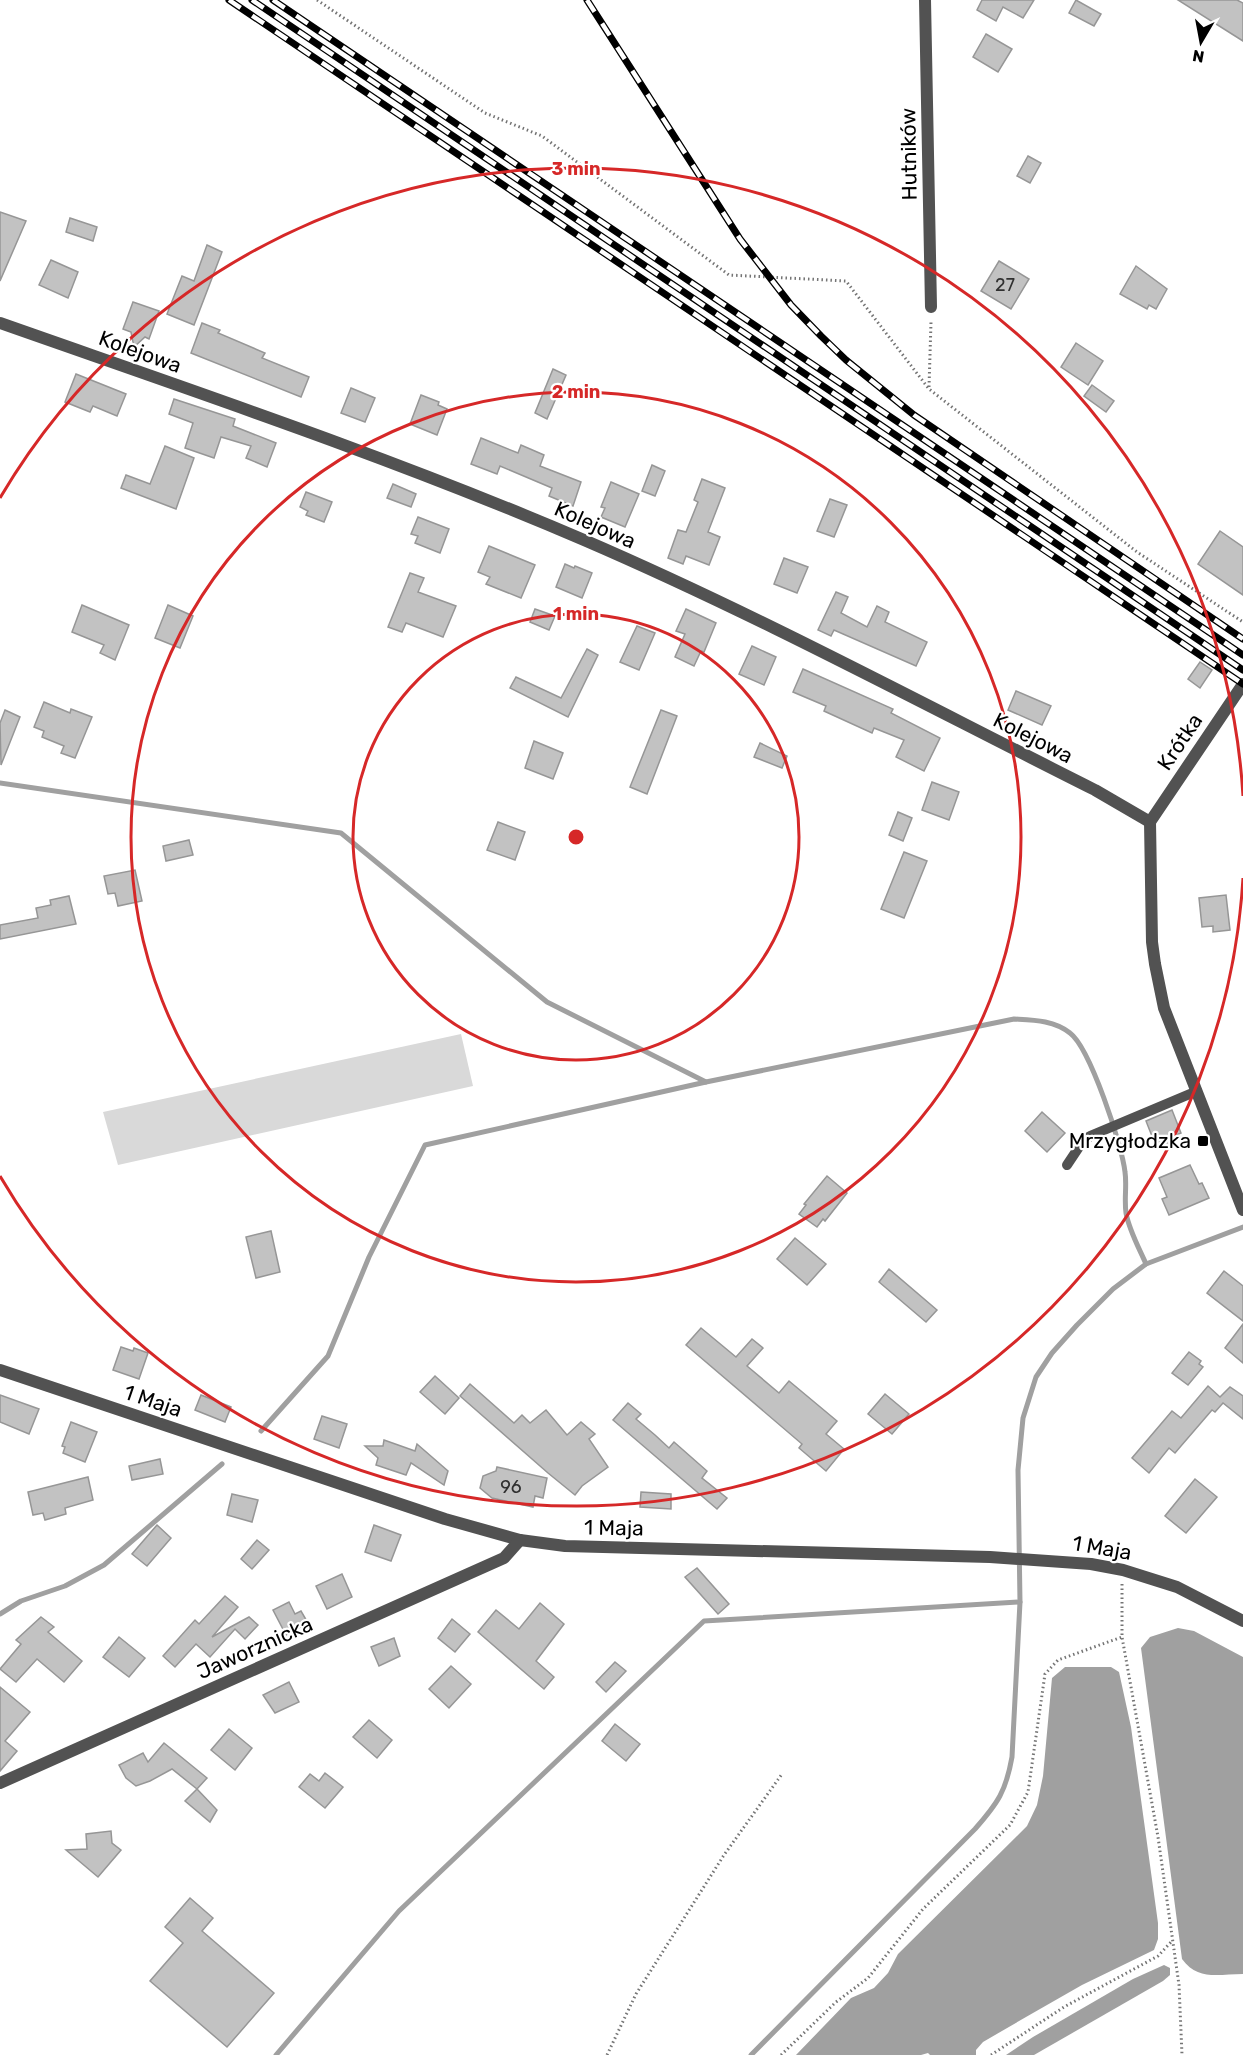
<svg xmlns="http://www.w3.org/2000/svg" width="1243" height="2055" font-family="Rubik,sans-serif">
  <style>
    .green { fill: #d9d9d9 }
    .water { fill: #a0a0a0 }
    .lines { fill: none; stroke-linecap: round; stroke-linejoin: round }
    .stream { stroke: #a0a0a0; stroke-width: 5 }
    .building { fill: #c2c2c2; stroke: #969696; stroke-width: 1.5 }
    .path { stroke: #747474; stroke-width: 3; stroke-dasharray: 1.5 3; stroke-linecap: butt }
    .service { stroke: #525252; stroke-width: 10 }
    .minor { stroke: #525252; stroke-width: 12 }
    .rail-casing { stroke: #000; stroke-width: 7 }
    .rail { stroke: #fff; stroke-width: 4.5; stroke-dasharray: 14; stroke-linecap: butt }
    .ring { fill: none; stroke: #d62828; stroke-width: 3 }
    .poi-dot { fill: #000; stroke: #fff; stroke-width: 2 }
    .labels { text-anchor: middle; stroke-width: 4.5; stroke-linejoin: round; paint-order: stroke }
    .number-label { font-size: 18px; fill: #303030 }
    .street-label { font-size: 21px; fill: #000; stroke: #fff }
    .poi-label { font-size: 21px; fill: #000; stroke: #fff; text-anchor: end }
    .centre { fill: #d62828; stroke: #fff; stroke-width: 3 }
    .ring-label { font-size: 18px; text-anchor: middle; font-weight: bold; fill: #d62828; stroke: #fff; stroke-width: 4.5; stroke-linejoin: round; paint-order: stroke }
  </style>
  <rect width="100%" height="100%" fill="#fff"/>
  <polygon class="green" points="461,1034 473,1086 118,1165 103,1112"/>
  <g class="water">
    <path d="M1178,1628L1194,1631L1243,1657V1974C1218,1974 1198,1981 1182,1959L1141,1648L1150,1637Z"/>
    <polygon points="1065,1667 1111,1667 1119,1672 1131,1727 1158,1923 1158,1939 1154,1950 1082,1985 1026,2017 983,2042 976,2050 976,2055 930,2055 928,2053 921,2055 796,2055 851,1998 874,1988 888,1973 898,1954 1027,1826 1037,1805 1043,1776 1052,1678"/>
    <polygon points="1164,1965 1170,1968 1170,1975 1163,1981 1034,2055 1006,2055 1033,2037 1133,1979"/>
  </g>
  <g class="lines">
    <g class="stream">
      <polyline points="0,783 341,833 547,1002 706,1082"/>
      <path d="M261,1431L328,1356L369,1257L425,1145L706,1082L1014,1019C1033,1020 1054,1020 1070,1033C1090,1048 1122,1145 1125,1172C1127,1185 1124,1199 1126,1213C1129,1230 1139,1248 1146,1264"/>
      <polyline points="0,1614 21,1601 65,1586 104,1565 222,1464"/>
      <polyline points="276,2055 399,1911 704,1621 1020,1602"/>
      <path d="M751,2055L975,1829C998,1803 1006,1791 1012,1757L1020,1602L1018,1470L1023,1418L1036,1377L1052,1353L1077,1325L1113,1289L1146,1264L1243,1227"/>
    </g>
  </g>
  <g class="building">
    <polygon points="982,0 1034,0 1023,18 1003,7 996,21 977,10"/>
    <polygon points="1076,0 1101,14 1094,26 1069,13"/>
    <polygon points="1178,0 1237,0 1243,3 1243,41"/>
    <polygon points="986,34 1012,49 998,72 973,57"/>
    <polygon points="1028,156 1041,163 1030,183 1017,176"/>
    <polygon points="0,212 26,221 0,281"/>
    <polygon points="70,218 97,227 93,241 66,232"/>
    <polygon points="207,245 222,252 194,325 167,314 182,276 194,281"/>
    <polygon points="51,260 78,272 68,298 39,285"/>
    <polygon points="999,261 1029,279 1011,309 981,291"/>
    <polygon points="1136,266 1167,289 1156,309 1149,305 1147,309 1120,294"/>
    <polygon points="133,302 159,311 149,339 145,337 134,347 131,332 123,329"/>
    <polygon points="202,323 220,330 218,333 265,353 262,358 309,377 301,397 191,353"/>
    <polygon points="1076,343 1103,361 1088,385 1061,367"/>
    <polygon points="553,369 566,375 547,419 535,413"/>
    <polygon points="76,374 126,394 117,416 93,406 90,412 65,402"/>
    <polygon points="1092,385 1114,401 1106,412 1084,396"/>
    <polygon points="351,388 375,398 365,422 341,413"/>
    <polygon points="421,395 439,402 438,405 447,409 437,435 410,424"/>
    <polygon points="174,399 235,419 233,426 276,443 267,467 246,458 251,446 221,437 214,458 185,448 193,423 169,414"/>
    <polygon points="481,438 518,453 521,445 544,455 540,466 581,482 573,506 549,496 552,488 500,466 497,474 471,464"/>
    <polygon points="165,446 194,458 176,509 121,488 126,475 150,484"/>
    <polygon points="652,465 665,471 655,496 642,491"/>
    <polygon points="702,479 725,488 708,532 720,537 709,565 686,556 683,564 668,558 678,530 686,532 698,502 694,500"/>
    <polygon points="611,482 639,494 625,527 601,517 605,508 601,507"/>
    <polygon points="393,484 416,494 411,507 387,498"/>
    <polygon points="306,492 332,502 324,522 306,515 308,511 300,507"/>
    <polygon points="830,499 847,505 834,537 817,531"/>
    <polygon points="418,517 449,529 440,553 415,543 418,536 411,534"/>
    <polygon points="1220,531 1243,547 1243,595 1198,564"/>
    <polygon points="489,546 535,565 521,598 486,584 490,577 478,572"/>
    <polygon points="784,558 808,567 797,593 774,584"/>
    <polygon points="565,564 574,568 575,566 592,573 582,598 556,587"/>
    <polygon points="410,573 424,578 418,592 456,606 443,637 406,623 402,632 388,627"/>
    <polygon points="836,592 848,597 841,613 867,627 877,606 889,612 885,622 927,642 916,666 834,630 831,636 818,630"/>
    <polygon points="82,605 129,625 115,660 100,653 104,645 72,632"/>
    <polygon points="168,605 193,616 180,648 155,638"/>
    <polygon points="535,609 555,616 549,630 530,622"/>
    <polygon points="686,609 716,623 704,652 701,651 694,666 675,657 685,634 676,631"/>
    <polygon points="637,626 655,633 639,670 620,662"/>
    <polygon points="752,646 776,657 764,685 739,674"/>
    <polygon points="587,649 598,655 568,717 510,688 516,677 561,698"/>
    <polygon points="1200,662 1212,670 1200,688 1188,679"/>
    <polygon points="803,669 893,709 891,713 940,738 924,771 896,757 904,740 874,728 872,733 824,711 826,706 793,692"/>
    <polygon points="1016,691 1051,706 1042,725 1008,710"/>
    <polygon points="44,702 70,713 71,709 92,717 75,758 61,753 64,746 42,737 44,731 34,727"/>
    <polygon points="5,710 20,717 1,765 0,723"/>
    <polygon points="661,710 677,716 647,794 630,787"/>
    <polygon points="534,741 563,753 553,779 525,768"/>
    <polygon points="760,743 787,756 782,768 754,757"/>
    <polygon points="932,782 959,792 949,820 922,810"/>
    <polygon points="898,812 912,818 903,841 889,835"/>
    <polygon points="498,822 525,832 515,860 487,850"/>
    <polygon points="189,840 193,855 166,861 163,846"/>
    <polygon points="904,852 927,861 904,918 881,909"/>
    <polygon points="135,870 142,901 118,906 115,893 108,894 104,876"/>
    <polygon points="1226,895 1230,930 1213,932 1213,926 1202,927 1199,898"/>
    <polygon points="69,896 76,924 0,939 0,925 38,918 36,908 51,905 50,900"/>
    <polygon points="1172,1110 1181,1133 1173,1136 1168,1149 1155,1144 1146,1121"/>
    <polygon points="1042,1112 1065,1133 1047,1152 1025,1131"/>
    <polygon points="1190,1165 1199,1184 1202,1183 1209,1198 1169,1215 1162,1199 1167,1197 1159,1178"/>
    <polygon points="827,1176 847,1193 825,1221 823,1219 817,1227 799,1214 806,1205 804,1204"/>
    <polygon points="271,1231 280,1272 256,1278 246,1237"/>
    <polygon points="795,1238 826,1264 807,1285 777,1259"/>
    <polygon points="889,1269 937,1310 926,1322 879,1282"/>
    <polygon points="1224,1271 1243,1286 1243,1321 1207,1293"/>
    <polygon points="1243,1324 1243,1363 1225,1348"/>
    <polygon points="701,1328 736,1357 752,1339 763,1348 747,1366 779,1393 789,1381 837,1421 826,1434 844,1449 826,1471 799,1448 802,1444 686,1345"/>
    <polygon points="121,1347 133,1351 134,1348 148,1353 139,1379 113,1370"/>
    <polygon points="1189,1352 1201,1361 1199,1364 1203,1367 1188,1385 1172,1373"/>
    <polygon points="435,1376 459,1398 445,1414 420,1392"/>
    <polygon points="470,1384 514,1423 522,1415 530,1423 546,1410 567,1435 581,1422 595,1434 589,1439 608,1467 582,1486 575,1495 548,1473 460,1396"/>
    <polygon points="1208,1386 1220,1397 1230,1387 1243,1396 1243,1419 1223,1403 1215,1412 1212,1410 1175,1453 1169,1448 1149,1473 1132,1458 1172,1411 1181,1418"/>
    <polygon points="885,1394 909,1414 892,1434 868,1414"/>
    <polygon points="0,1395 39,1409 29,1434 0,1422"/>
    <polygon points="201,1395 231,1407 225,1422 195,1410"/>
    <polygon points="628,1403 641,1414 636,1419 655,1435 669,1448 674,1442 707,1471 702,1478 727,1498 717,1509 613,1420"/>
    <polygon points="322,1416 347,1424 339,1448 314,1439"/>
    <polygon points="71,1422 97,1432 85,1462 63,1453 65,1447 62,1446"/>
    <polygon points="384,1440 415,1451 417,1444 448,1471 444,1485 411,1463 406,1475 376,1465 378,1458 365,1446 383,1446"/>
    <polygon points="160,1459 163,1474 132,1480 129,1466"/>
    <polygon points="497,1467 547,1478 543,1498 535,1496 533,1507 492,1498 480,1488 483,1476 496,1471"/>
    <polygon points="88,1477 93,1500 65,1508 66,1514 45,1520 43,1513 33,1515 28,1492"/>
    <polygon points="1195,1479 1217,1497 1186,1533 1165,1516"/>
    <polygon points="641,1492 671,1494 671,1509 640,1507"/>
    <polygon points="232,1494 258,1500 252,1522 227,1515"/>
    <polygon points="157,1525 171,1538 147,1566 132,1554"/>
    <polygon points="374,1525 401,1535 391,1561 365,1552"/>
    <polygon points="257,1540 269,1550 252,1569 241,1559"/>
    <polygon points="697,1568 729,1604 718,1614 685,1577"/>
    <polygon points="342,1574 352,1597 327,1609 316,1586"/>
    <polygon points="225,1596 238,1607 212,1637 249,1617 258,1625 245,1639 235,1629 210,1657 196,1644 175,1667 163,1656 195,1620 199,1624"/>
    <polygon points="289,1602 295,1614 301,1611 308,1623 286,1635 273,1610"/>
    <polygon points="540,1603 564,1624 536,1661 554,1677 544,1689 478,1632 496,1610 519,1629"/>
    <polygon points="41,1617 54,1627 48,1632 82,1661 64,1682 37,1659 16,1682 0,1669 21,1644 16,1640"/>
    <polygon points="452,1619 470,1634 455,1652 438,1638"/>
    <polygon points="119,1637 145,1658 129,1677 103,1657"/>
    <polygon points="394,1638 400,1656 379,1666 371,1647"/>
    <polygon points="615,1662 626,1671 606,1692 596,1682"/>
    <polygon points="451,1666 471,1684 449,1708 429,1689"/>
    <polygon points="289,1682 299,1702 275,1713 263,1695"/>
    <polygon points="0,1687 30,1712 5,1741 17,1751 0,1771"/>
    <polygon points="369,1720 392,1740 377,1758 353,1737"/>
    <polygon points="615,1724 640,1744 626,1761 602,1741"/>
    <polygon points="229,1729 252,1748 235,1770 211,1750"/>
    <polygon points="164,1743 207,1778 197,1789 172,1769 150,1781 136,1786 126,1778 119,1765 143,1753 148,1762"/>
    <polygon points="325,1773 343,1787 325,1808 299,1787 310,1774 319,1781"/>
    <polygon points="197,1789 217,1810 210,1822 185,1801"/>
    <polygon points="111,1831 112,1843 121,1850 98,1877 66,1850 87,1849 86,1834"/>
    <polygon points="190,1898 213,1918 202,1931 274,1993 227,2047 150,1981 183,1943 165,1927"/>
  </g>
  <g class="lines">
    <g class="path">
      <polyline points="317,0 485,113 542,136 729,275 846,281 929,389 1137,552 1243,622"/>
      <polyline points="929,387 931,322"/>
      <polyline points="1122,1584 1122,1637 1158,1837 1179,1985 1182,2055"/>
      <polyline points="607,2055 636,1994 724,1855 782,1774"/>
      <polyline points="781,2055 836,2002 868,1978 923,1909 1010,1825 1028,1792 1045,1674 1058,1660 1122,1637"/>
      <polyline points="991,2055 1064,2007 1158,1956 1172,1941"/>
    </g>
    <polyline class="service" points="1067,1165 1081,1144 1090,1136 1197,1091"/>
    <g class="minor">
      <polyline points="925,0 931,307"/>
      <path d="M0,323C196,392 393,458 584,540C758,615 925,705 1095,790L1150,822"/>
      <polyline points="1150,822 1152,942 1155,964 1164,1008 1243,1210"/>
      <polyline points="1150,822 1243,684"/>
      <polyline points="0,1370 445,1519 520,1540 565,1546 990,1557 1091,1564 1123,1570 1177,1587 1243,1621"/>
      <polyline points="0,1783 504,1558 520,1540"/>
    </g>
    <g class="rail-casing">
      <g id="rail">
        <polyline points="229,0 1243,684"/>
        <polyline points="252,0 1243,670"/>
        <polyline points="273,0 1243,655"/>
        <polyline points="587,0 740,239 791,305 821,336 846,360 914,415 1243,639"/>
      </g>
    </g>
    <use href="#rail" class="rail"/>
  </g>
  <g class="ring">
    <circle cx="576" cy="837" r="223"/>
    <circle cx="576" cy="837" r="445"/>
    <path d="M1243 878A668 668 0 0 1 0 1176M0 498A668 668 0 0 1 1243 796"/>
  </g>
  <rect class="poi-dot" x="1197" y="1135" width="12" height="12" rx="3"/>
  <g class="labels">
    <g class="number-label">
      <text x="1005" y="291">27</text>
      <text x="511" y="1493">96</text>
    </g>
    <g class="street-label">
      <text transform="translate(909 154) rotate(-91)" y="7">Hutników</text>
      <text transform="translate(140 352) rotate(20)" y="7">Kolejowa</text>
      <text transform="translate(595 525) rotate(24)" y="7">Kolejowa</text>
      <text transform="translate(1033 738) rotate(27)" y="7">Kolejowa</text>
      <text transform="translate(1180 742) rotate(-56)" y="7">Krótka</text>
      <text transform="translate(153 1401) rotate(19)" y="7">1 Maja</text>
      <text transform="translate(614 1528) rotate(1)" y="7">1 Maja</text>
      <text transform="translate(1102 1548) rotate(10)" y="7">1 Maja</text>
      <text transform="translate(255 1648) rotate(-24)" y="7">Jaworznicka</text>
    </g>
    <g class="poi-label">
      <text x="1191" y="1148">Mrzygłodzka</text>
    </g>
  </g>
  <circle cx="576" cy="837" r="9" class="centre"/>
  <g class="ring-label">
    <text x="576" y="175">3 min</text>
    <text x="576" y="398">2 min</text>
    <text x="576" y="620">1 min</text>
  </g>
  <g transform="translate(1201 42) rotate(190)" stroke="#ffffff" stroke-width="4.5" paint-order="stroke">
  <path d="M0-4.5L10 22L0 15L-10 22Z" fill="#000000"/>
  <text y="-9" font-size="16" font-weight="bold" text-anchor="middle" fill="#000000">N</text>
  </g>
</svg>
